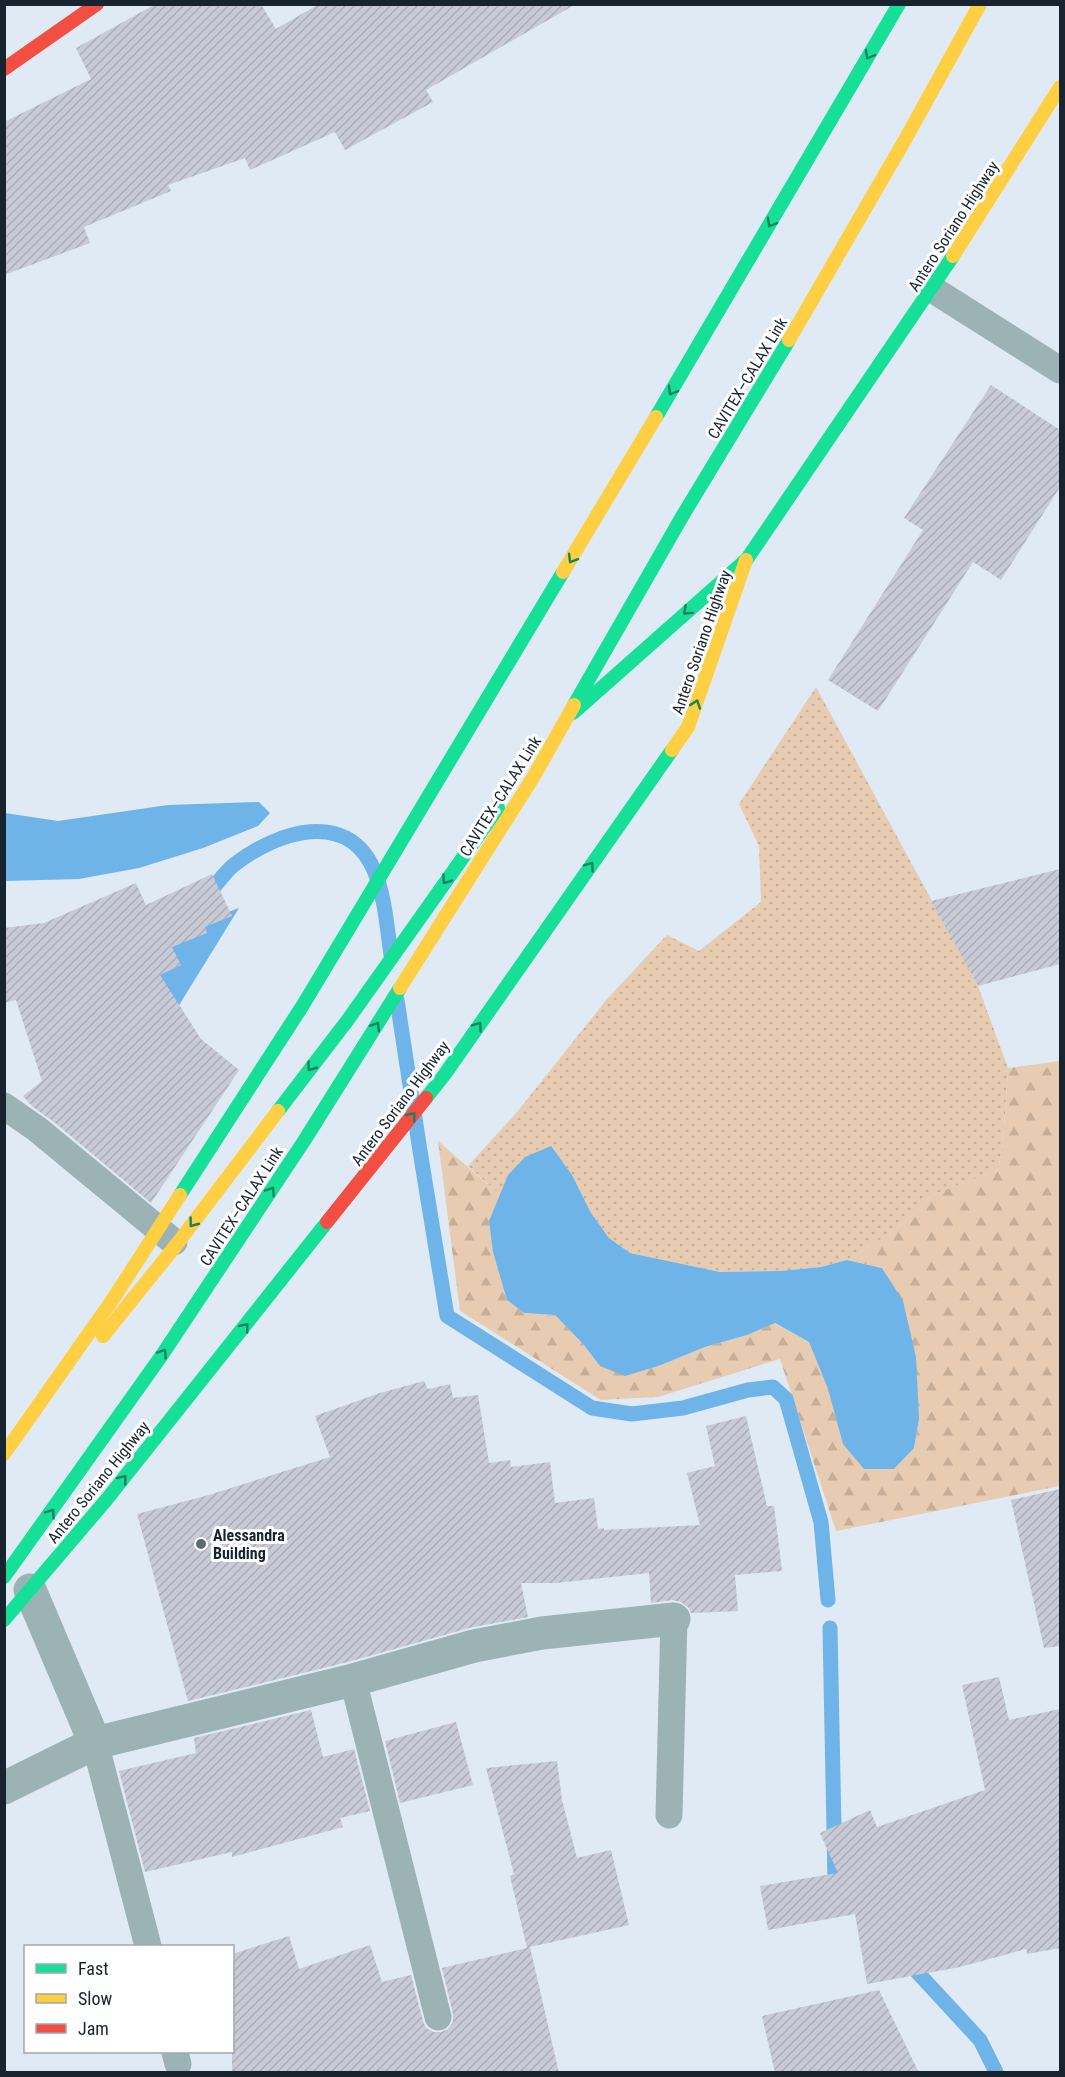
<svg xmlns="http://www.w3.org/2000/svg" width="1065" height="2077" font-family="'Roboto Condensed',sans-serif">
  <style>
    .grass { fill: url(#grass-dots) }
    .forest { fill: url(#forest-firs) }
    .water { fill: #6fb4e8 }
    .lines { fill: none; stroke-linecap: round; stroke-linejoin: round }
    .stream { stroke: #6fb4e8; stroke-width: 15 }
    .building { fill: url(#building-hatch) }
    .lane { stroke: #9cb3b5; stroke-width: 27 }
    .street { stroke: #9cb3b5; stroke-width: 33 }
    .fast { stroke: #16e098; stroke-width: 14 }
    .slow { stroke: #ffcf43; stroke-width: 14 }
    .jam { stroke: #f24e42; stroke-width: 14 }
    .fast-bridge { stroke: #16e098; stroke-width: 14 }
    .slow-bridge { stroke: #ffcf43; stroke-width: 14 }
    .oneway { stroke: #168264 }
    .poi-dot { fill: #5d6975; stroke: #fff; stroke-width: 2 }
    .labels { text-anchor: middle; stroke-width: 6; stroke-linejoin: round; paint-order: stroke }
    .street-label { font-size: 16px; fill: #172430; stroke: #fff }
    .poi-label { font-size: 16px; font-weight: bold; fill: #172430; stroke: #fff; text-anchor: start }
  </style>
  <defs>
    <pattern id="grass-dots" width="8" height="8" patternUnits="userSpaceOnUse" patternTransform="scale(1.5)"><rect width="8" height="8" fill="#e8ccb1"/><path d="M2 2h.1M6 6h.1" fill="none" stroke="#c6af99" stroke-width="1.8" stroke-linecap="round"/></pattern>
    <pattern id="forest-firs" width="22" height="20" patternUnits="userSpaceOnUse" patternTransform="scale(1.5)"><rect width="22" height="20" fill="#e8ccb1"/><path d="M5 1l3.5 6h-7zM16 11l3.5 6h-7z" fill="#c6af99"/></pattern>
    <pattern id="building-hatch" width="6" height="6" patternUnits="userSpaceOnUse" patternTransform="scale(1.5)"><rect width="6" height="6" fill="#c8cad6"/><path d="M-1 1l2-2M0 6l6-6M5 7l2-2" fill="none" stroke="#abadb8"/></pattern>
  </defs>
  <rect width="100%" height="100%" fill="#dfeaf5"/>
  <polygon class="grass" points="816,687 978,986 1008,1068 1003,1143 998,1170 932,1195 897,1229 847,1260 821,1267 780,1271 720,1272 630,1253 609,1238 591,1213 572,1175 508,1175 500,1195 468,1166 517,1112 607,999 667,935 699,951 761,902 759,846 739,804"/>
  <polygon class="forest" points="1060,1061 1060,1486 836,1531 780,1359 658,1397 601,1400 460,1311 438,1141 500,1195 489,1221 507,1300 524,1313 555,1315 583,1344 600,1366 661,1365 705,1347 747,1335 774,1323 809,1342 828,1389 894,1469 914,1448 919,1419 883,1268 847,1260 897,1229 932,1195 998,1170 1003,1143 1008,1068"/>
  <g class="water">
    <polygon points="259,802 270,813 258,826 203,848 139,868 79,879 5,881 5,813 58,821 168,805"/>
    <polygon points="239,908 157,1041 124,973 189,927"/>
    <polygon points="551,1146 572,1175 591,1213 609,1238 630,1253 720,1272 780,1271 821,1267 847,1260 882,1268 903,1301 916,1357 919,1419 914,1448 894,1469 864,1469 843,1444 828,1389 809,1342 775,1323 747,1335 705,1347 661,1365 625,1376 600,1366 583,1344 555,1315 524,1313 507,1300 493,1252 489,1221 508,1175 525,1157"/>
  </g>
  <g class="lines">
    <g class="stream">
      <path d="M204,898C215,888 223,873 235,864C277,832 347,808 374,870C385,896 387,928 391,955"/>
      <polyline points="397,1000 420,1151 447,1316 592,1408 632,1414 683,1408 748,1390 773,1387 786,1399 821,1522 828,1600"/>
      <polyline points="830,1628 835,1880 843,1889"/>
      <polyline points="907,1961 980,2040 996,2072"/>
    </g>
  </g>
  <g class="building">
    <polygon points="156,4 261,4 276,29 319,4 576,4 426,90 433,102 345,150 335,132 250,170 245,158 168,185 171,191 84,227 90,243 4,275 4,122 91,79 76,48"/>
    <polygon points="991,385 1060,430 1060,487 1001,580 973,562 878,711 828,680 923,530 904,518"/>
    <polygon points="1060,869 1060,964 978,986 931,901"/>
    <polygon points="212,874 232,916 205,927 207,933 172,947 181,965 160,975 201,1039 239,1070 151,1203 54,1122 33,1107 23,1096 42,1081 16,1000 4,1003 4,928 44,923 136,883 146,905"/>
    <polygon points="424,1381 428,1389 450,1384 453,1398 478,1395 489,1463 510,1460 511,1467 550,1462 555,1503 594,1498 598,1529 604,1528 604,1530 700,1525 687,1473 715,1466 706,1426 746,1416 767,1506 774,1506 782,1571 735,1575 738,1611 691,1613 689,1608 681,1602 672,1600 651,1603 649,1573 556,1583 521,1583 528,1617 469,1628 348,1662 188,1701 137,1514 209,1495 330,1457 315,1416 380,1393"/>
    <polygon points="1060,1489 1060,1646 1044,1648 1011,1500"/>
    <polygon points="999,1677 1009,1720 1060,1709 1060,1948 1027,1954 1026,1949 960,1967 867,1984 855,1914 768,1930 760,1886 838,1873 820,1833 870,1810 877,1827 985,1790 962,1685"/>
    <polygon points="311,1710 323,1757 354,1749 370,1811 340,1818 343,1827 232,1857 232,1852 145,1872 119,1771 196,1753 194,1738"/>
    <polygon points="456,1722 473,1785 400,1803 385,1741"/>
    <polygon points="557,1761 562,1800 577,1858 611,1850 629,1925 530,1947 559,2073 232,2073 232,1954 289,1936 299,1969 370,1945 382,1982 411,1975 423,2021 426,2028 434,2032 441,2032 448,2029 453,2022 453,2014 442,1968 527,1948 510,1876 514,1874 486,1768"/>
    <polygon points="879,1990 919,2073 775,2073 762,2016"/>
  </g>
  <g class="lines">
    <g class="lane">
      <polyline points="932,289 1060,370"/>
      <polyline points="4,1106 37,1129 174,1242"/>
      <polyline points="353,1680 438,2017"/>
      <polyline points="95,1743 148,1946"/>
      <polyline points="669,1815 674,1619"/>
      <polyline points="175,2052 178,2064"/>
    </g>
    <g class="street">
      <polyline points="30,1590 95,1743"/>
      <polyline points="4,1788 95,1743 353,1680 474,1646 542,1633 674,1619"/>
    </g>
    <g class="fast">
      <polyline points="573,713 747,559 953,256"/>
      <polyline points="426,1098 445,1074 672,750"/>
      <polyline points="278,1111 347,1021 498,808"/>
      <polyline points="4,1620 107,1499 327,1222"/>
    </g>
    <g class="slow">
      <polyline points="953,256 1060,87"/>
      <polyline points="672,750 688,727 746,560"/>
      <polyline points="103,1336 177,1244 278,1111"/>
    </g>
    <g class="jam">
      <polyline points="4,69 97,4"/>
      <polyline points="327,1222 426,1098"/>
    </g>
    <g class="fast-bridge">
      <polyline points="656,417 899,4"/>
      <polyline points="574,705 683,515 789,340"/>
      <polyline points="180,1195 303,1005 563,572"/>
      <polyline points="4,1577 162,1355 304,1141 400,988"/>
    </g>
    <g class="slow-bridge">
      <polyline points="789,340 906,138 980,4"/>
      <polyline points="563,572 656,417"/>
      <polyline points="400,988 534,776 574,705"/>
      <polyline points="4,1454 113,1299 180,1195"/>
    </g>
  </g>
  <defs><path id="oneway-chevron" d="M-2-3.5L2.5 0L-2 3.5" fill="none" stroke-width="1.6" stroke-linecap="round" stroke-linejoin="round" transform="scale(1.5)"/></defs>
  <g class="oneway">
    <use href="#oneway-chevron" transform="translate(869 55) rotate(120)"/>
    <use href="#oneway-chevron" transform="translate(771 223) rotate(120)"/>
    <use href="#oneway-chevron" transform="translate(672 391) rotate(120)"/>
    <use href="#oneway-chevron" transform="translate(572 559) rotate(121)"/>
    <use href="#oneway-chevron" transform="translate(687 611) rotate(138)"/>
    <use href="#oneway-chevron" transform="translate(696 704) rotate(-71)"/>
    <use href="#oneway-chevron" transform="translate(590 866) rotate(-55)"/>
    <use href="#oneway-chevron" transform="translate(446 880) rotate(125)"/>
    <use href="#oneway-chevron" transform="translate(376 1026) rotate(-58)"/>
    <use href="#oneway-chevron" transform="translate(478 1026) rotate(-55)"/>
    <use href="#oneway-chevron" transform="translate(311 1067) rotate(127)"/>
    <use href="#oneway-chevron" transform="translate(412 1116) rotate(-52)"/>
    <use href="#oneway-chevron" transform="translate(271 1191) rotate(-57)"/>
    <use href="#oneway-chevron" transform="translate(193 1223) rotate(127)"/>
    <use href="#oneway-chevron" transform="translate(245 1327) rotate(-51)"/>
    <use href="#oneway-chevron" transform="translate(163 1353) rotate(-56)"/>
    <use href="#oneway-chevron" transform="translate(123 1479) rotate(-51)"/>
    <use href="#oneway-chevron" transform="translate(51 1513) rotate(-55)"/>
  </g>
  <circle class="poi-dot" cx="201" cy="1544" r="6"/>
  <g class="labels">
    <g class="street-label">
      <text transform="translate(953 226) rotate(-57)" y="6">Antero Soriano Highway</text>
      <text transform="translate(747 378) rotate(-59)" y="6">CAVITEX–CALAX Link</text>
      <text transform="translate(701 642) rotate(-71)" y="6">Antero Soriano Highway</text>
      <text transform="translate(500 796) rotate(-58)" y="6">CAVITEX–CALAX Link</text>
      <text transform="translate(400 1103) rotate(-53)" y="6">Antero Soriano Highway</text>
      <text transform="translate(241 1206) rotate(-57)" y="6">CAVITEX–CALAX Link</text>
      <text transform="translate(98 1482) rotate(-51)" y="6">Antero Soriano Highway</text>
    </g>
    <g class="poi-label">
      <text x="213" y="1541">Alessandra<tspan x="213" dy="18">Building</tspan></text>
    </g>
  </g>
  <rect width="1065" height="2077" fill="none" stroke="#172430" stroke-width="12"/>
  <rect x="24" y="1945" width="210" height="108" fill="#ffffff" stroke="#a2a7ac" stroke-width="1.5"/>
  <rect x="36" y="1964" width="30" height="9" fill="#16e098" stroke="#a2a7ac" stroke-width="1.5"/>
  <text x="78" y="1975" font-size="18" fill="#172430">Fast</text>
  <rect x="36" y="1994" width="30" height="9" fill="#ffcf43" stroke="#a2a7ac" stroke-width="1.5"/>
  <text x="78" y="2005" font-size="18" fill="#172430">Slow</text>
  <rect x="36" y="2024" width="30" height="9" fill="#f24e42" stroke="#a2a7ac" stroke-width="1.5"/>
  <text x="78" y="2035" font-size="18" fill="#172430">Jam</text>
</svg>
